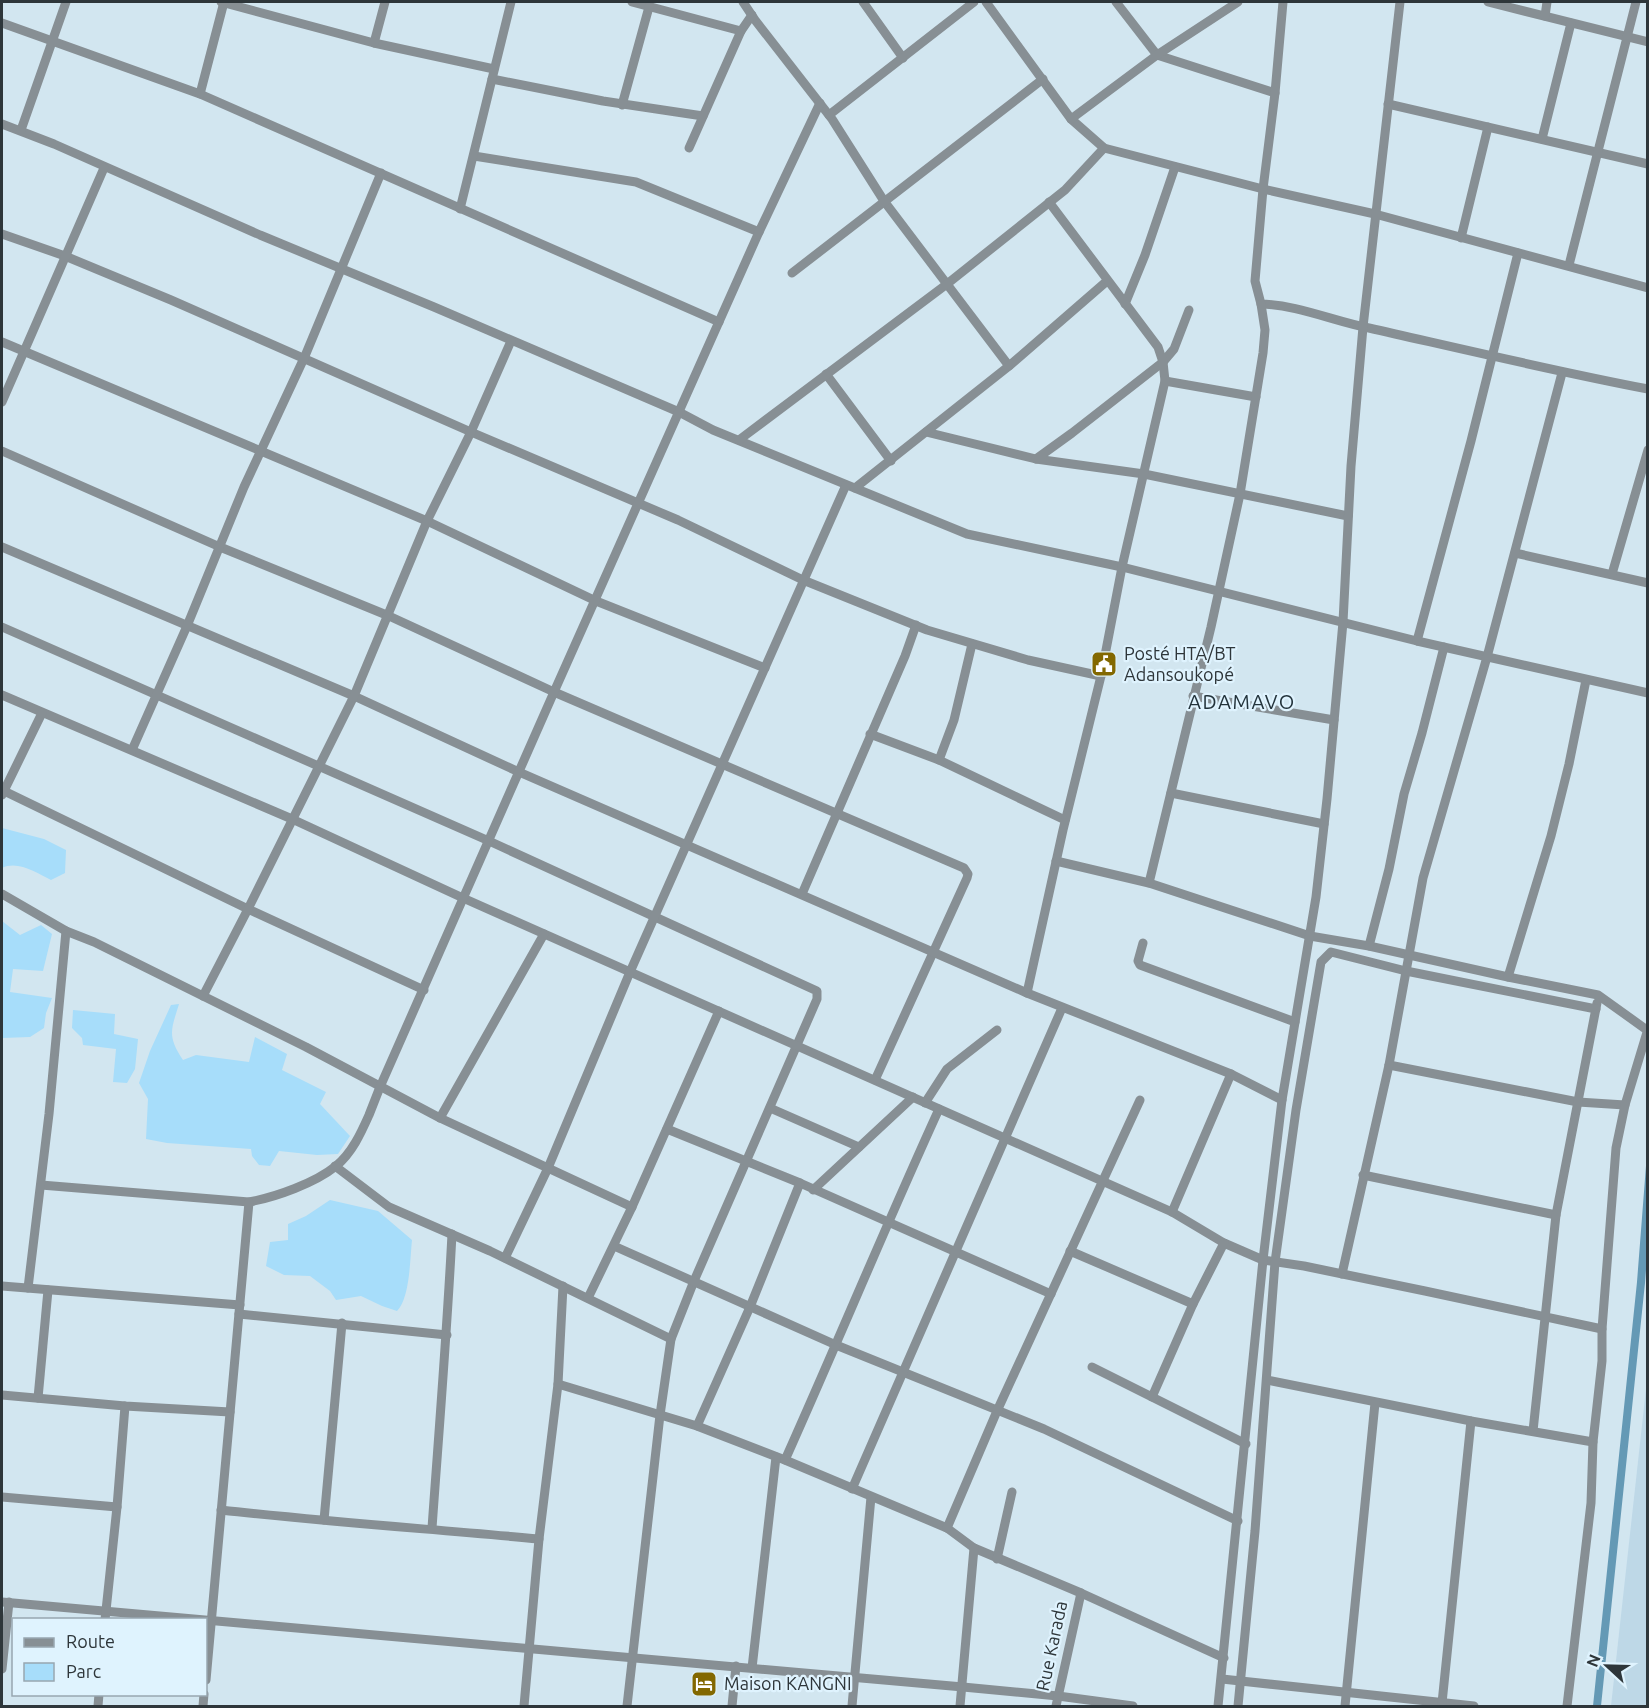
<svg xmlns="http://www.w3.org/2000/svg" width="1649" height="1708" font-family="Ubuntu,sans-serif">
  <style>
    .built { fill: #bed8e7 }
    .green { fill: #a7ddfa }
    .water { fill: #6499b5 }
    .lines { fill: none; stroke-linecap: round; stroke-linejoin: round }
    .street { stroke: #878f94; stroke-width: 9 }
    .labels { text-anchor: middle; stroke-width: 4.5; stroke-linejoin: round; paint-order: stroke }
    .poi-label { font-size: 18px; fill: #2e363a; stroke: #dff3fe; text-anchor: start }
    .street-label { font-size: 18px; fill: #2e363a; stroke: #dff3fe }
    .neighbourhood-label { font-size: 20px; letter-spacing: 1.5px; fill: #23333b; stroke: #dff3fe }
  </style>
  <rect width="100%" height="100%" fill="#d2e6f0"/>
  <polygon class="built" points="1647,1380 1647,1706 1611,1706"/>
  <g class="green">
    <path d="M2,828L44,839L66,850L65,873L51,880C37,873 18,860 2,868Z"/>
    <polygon points="2,921 20,935 41,925 52,934 43,971 13,969 10,992 52,998 46,1013 44,1028 30,1037 2,1038"/>
    <path d="M179,1004C171,1030 167,1036 183,1060L196,1055L249,1062L255,1037L287,1054L282,1070L326,1092L320,1104L350,1136L338,1154L317,1155L279,1151L270,1166L259,1165L252,1156L251,1149L167,1143L146,1139L148,1099L139,1083L150,1051L171,1005Z"/>
    <polygon points="73,1010 115,1014 114,1034 138,1039 135,1069 127,1083 113,1082 116,1049 83,1045 82,1038 72,1028"/>
    <path d="M330,1200L378,1211L412,1240C410,1259 410,1298 397,1311L382,1306L361,1296L336,1300L330,1291L310,1276L284,1275L266,1266L270,1242L288,1240V1224L306,1216Z"/>
  </g>
  <polygon class="water" points="1647,1153 1648,1244 1645,1283 1601,1706 1593,1706 1637,1282"/>
  <g class="lines">
    <g class="street">
      <polyline points="221,2 374,43 494,69"/>
      <polyline points="632,2 741,31"/>
      <polyline points="743,2 755,20 832,119 884,201 1009,366"/>
      <polyline points="863,2 903,58"/>
      <polyline points="986,2 1071,119 1104,148 1263,189 1375,214 1648,288"/>
      <polyline points="1116,2 1157,55 1275,93"/>
      <path d="M1283,2L1275,93L1263,189L1255,281L1261,304C1298,305 1333,321 1369,328C1462,349 1554,371 1648,389"/>
      <polyline points="1488,2 1648,42"/>
      <polyline points="1545,16 1547,2"/>
      <polyline points="2,23 200,94 719,322"/>
      <polyline points="374,43 385,2"/>
      <polyline points="492,79 603,101 703,116"/>
      <polyline points="200,94 224,2"/>
      <polyline points="1388,104 1648,164"/>
      <polyline points="622,105 649,7"/>
      <polyline points="829,115 974,2"/>
      <polyline points="1071,119 1157,55 1238,2"/>
      <polyline points="2,124 54,144 260,235 434,307 679,412 713,430 967,534 1122,567 1417,641 1648,693"/>
      <polyline points="21,130 66,2"/>
      <polyline points="1542,139 1571,23"/>
      <polyline points="689,148 741,31 752,15"/>
      <polyline points="474,156 636,182 759,232"/>
      <polyline points="460,209 511,2"/>
      <polyline points="2,234 65,256 171,300 471,432 678,520 803,580 927,630 1028,660 1101,676"/>
      <polyline points="1461,238 1488,127"/>
      <polyline points="1569,265 1636,2"/>
      <polyline points="792,273 1043,79"/>
      <polyline points="1125,304 1145,255 1175,167"/>
      <polyline points="2,342 427,521 596,601 765,668"/>
      <polyline points="826,374 891,461"/>
      <polyline points="1165,381 1256,397"/>
      <polyline points="2,402 104,168"/>
      <polyline points="926,432 1036,459 1144,474 1348,516"/>
      <polyline points="739,440 947,284 1065,190 1104,148"/>
      <polyline points="2,451 220,547 389,616 554,692 964,868 968,874 967,878 875,1080"/>
      <polyline points="1036,459 1072,433 1163,362 1174,349 1189,310"/>
      <polyline points="855,488 1009,366 1107,281"/>
      <polyline points="2,547 354,696 519,772 1027,993 1231,1074 1282,1100"/>
      <polyline points="1515,553 1648,583"/>
      <polyline points="1612,574 1648,450"/>
      <polyline points="2,627 489,841 817,991 817,999 694,1281 671,1339 660,1415 627,1706"/>
      <polyline points="1417,641 1471,441 1518,253"/>
      <polyline points="2,695 292,819 463,898 1172,1212 1224,1243 1263,1260 1304,1266 1425,1291 1602,1329"/>
      <polyline points="1193,696 1334,720"/>
      <polyline points="870,734 939,760 1065,820"/>
      <polyline points="132,750 187,626 244,487 305,356 381,173"/>
      <polyline points="939,760 954,720 972,644"/>
      <polyline points="2,790 248,909 424,990"/>
      <polyline points="1171,793 1324,824"/>
      <polyline points="2,795 42,713"/>
      <polyline points="1056,861 1149,883 1310,936 1369,946 1508,977 1598,995 1647,1030"/>
      <polyline points="1149,883 1211,627 1240,494 1263,353 1265,330 1261,304"/>
      <polyline points="2,894 66,931 94,942 306,1047 440,1118 632,1207"/>
      <polyline points="802,894 905,656 916,625"/>
      <polyline points="1143,943 1138,961 1140,965 1295,1022"/>
      <polyline points="1369,946 1389,869 1404,794 1422,733 1444,647"/>
      <polyline points="1508,977 1551,836 1569,764 1586,680"/>
      <polyline points="1027,993 1063,830 1101,676 1122,567 1165,381 1163,362 1158,347 1049,202"/>
      <polyline points="203,996 248,909 354,696 427,521 471,432 511,341"/>
      <polyline points="1389,1065 1578,1102 1625,1105"/>
      <polyline points="925,1103 947,1069 997,1030"/>
      <polyline points="770,1108 859,1147"/>
      <polyline points="440,1118 544,934"/>
      <polyline points="667,1129 800,1183 1051,1294"/>
      <polyline points="335,1166 389,1207 490,1251 671,1339"/>
      <polyline points="1363,1175 1556,1215"/>
      <path d="M41,1185L249,1202C276,1197 315,1183 336,1166C352,1153 361,1133 369,1115L380,1087L554,692L759,232L820,103"/>
      <polyline points="813,1190 913,1097"/>
      <polyline points="1172,1212 1231,1074"/>
      <polyline points="614,1246 836,1345 1044,1429 1238,1521"/>
      <polyline points="1070,1251 1193,1304"/>
      <polyline points="505,1258 548,1168 630,972 846,485"/>
      <polyline points="1342,1274 1389,1065 1423,878 1487,657 1562,373"/>
      <polyline points="2,1286 240,1305"/>
      <polyline points="28,1288 49,1114 66,931"/>
      <polyline points="588,1298 632,1207 719,1011"/>
      <polyline points="239,1314 447,1335"/>
      <polyline points="1092,1367 1246,1444"/>
      <polyline points="1267,1380 1471,1421 1593,1442"/>
      <polyline points="558,1384 697,1426 785,1460 947,1528 974,1548 1081,1593 1224,1658"/>
      <polyline points="2,1395 125,1406 230,1412"/>
      <polyline points="1152,1397 1193,1304 1224,1243"/>
      <polyline points="38,1398 48,1290"/>
      <polyline points="697,1426 750,1307 800,1183"/>
      <polyline points="1533,1431 1556,1215 1597,1003"/>
      <path d="M785,1460C837,1344 886,1225 939,1109"/>
      <polyline points="852,1489 1062,1008"/>
      <polyline points="2,1497 117,1507"/>
      <path d="M221,1510C326,1522 433,1529 539,1539"/>
      <polyline points="324,1520 342,1323"/>
      <path d="M432,1528C439,1430 447,1332 452,1234"/>
      <polyline points="947,1528 997,1411 1140,1100"/>
      <polyline points="997,1559 1012,1492"/>
      <polyline points="2,1602 963,1687 1058,1696 1133,1706"/>
      <polyline points="105,1620 117,1507 125,1406"/>
      <polyline points="752,1668 776,1457"/>
      <polyline points="2,1669 9,1602"/>
      <polyline points="1222,1679 1474,1706"/>
      <polyline points="206,1680 249,1202"/>
      <polyline points="1442,1703 1471,1421"/>
      <polyline points="98,1706 99,1694"/>
      <polyline points="203,1706 204,1694"/>
      <polyline points="524,1706 539,1539 558,1384 563,1286"/>
      <polyline points="732,1706 736,1666"/>
      <polyline points="852,1706 871,1497"/>
      <polyline points="960,1706 974,1548"/>
      <polyline points="1056,1706 1081,1593"/>
      <polyline points="1218,1706 1263,1260 1282,1100 1316,897 1327,799 1343,622 1351,466 1363,327 1400,2"/>
      <polyline points="1238,1706 1255,1531 1275,1262 1296,1110 1321,962 1331,952 1406,971 1596,1009"/>
      <polyline points="1345,1706 1375,1403"/>
      <polyline points="1567,1706 1591,1503 1593,1442 1602,1361 1602,1329 1616,1148 1625,1105 1648,1029"/>
    </g>
  </g>
  <defs>
    <g id="civic-square" transform="scale(1.35)"><rect x="-9" y="-9" width="18" height="18" rx="4" fill="#836800" stroke="#dff3fe"/><path d="M-.6-6.5H3V-4.5H.6V-3L4-1V1h2V6H-6V1h2V-1L-.6-3ZM-1.2 2.5V6h2.4V2.5Z" fill="#fff"/></g>
    <g id="hotel-square" transform="scale(1.35)"><rect x="-9" y="-9" width="18" height="18" rx="4" fill="#836800" stroke="#dff3fe"/><path d="M-6-4.5h1.5V1H6V5H4.5V3h-9V5H-6ZM-4 0a1.8 1.8 0 1 1 3.6 0ZM.5 0V-2.5h3Q6-2.5 6 0Z" fill="#fff"/></g>
  </defs>
  <g fill-rule="evenodd">
    <use href="#civic-square" x="1104" y="664"/>
    <use href="#hotel-square" x="704" y="1684"/>
  </g>
  <g class="labels">
    <g class="poi-label">
      <text x="1124" y="660">Posté HTA/BT<tspan x="1124" dy="21">Adansoukopé</tspan></text>
      <text x="724" y="1690">Maison KANGNI</text>
    </g>
    <g class="street-label">
      <text transform="translate(1052 1646) rotate(-78)" y="6">Rue Karada</text>
    </g>
    <g class="neighbourhood-label">
      <text x="1242" y="709">ADAMAVO</text>
    </g>
  </g>
  <rect width="1649" height="1708" fill="none" stroke="#2e363a" stroke-width="6"/>
  <rect x="12" y="1618" width="195" height="78" fill="#dff3fe" stroke="#98a7b0" stroke-width="1.5"/>
  <rect x="24" y="1638" width="30" height="9" fill="#878f94" stroke="#98a7b0" stroke-width="1.5"/>
  <text x="66" y="1648" font-size="18" fill="#2e363a">Route</text>
  <rect x="24" y="1663" width="30" height="18" fill="#a7ddfa" stroke="#98a7b0" stroke-width="1.5"/>
  <text x="66" y="1678" font-size="18" fill="#2e363a">Parc</text>
  <g transform="translate(1607 1666) rotate(292)" stroke="#dff3fe" stroke-width="4.5" paint-order="stroke">
  <path d="M0-4.5L10 22L0 15L-10 22Z" fill="#2e363a"/>
  <text y="-9" font-size="16" font-weight="bold" text-anchor="middle" fill="#2e363a">N</text>
  </g>
</svg>
